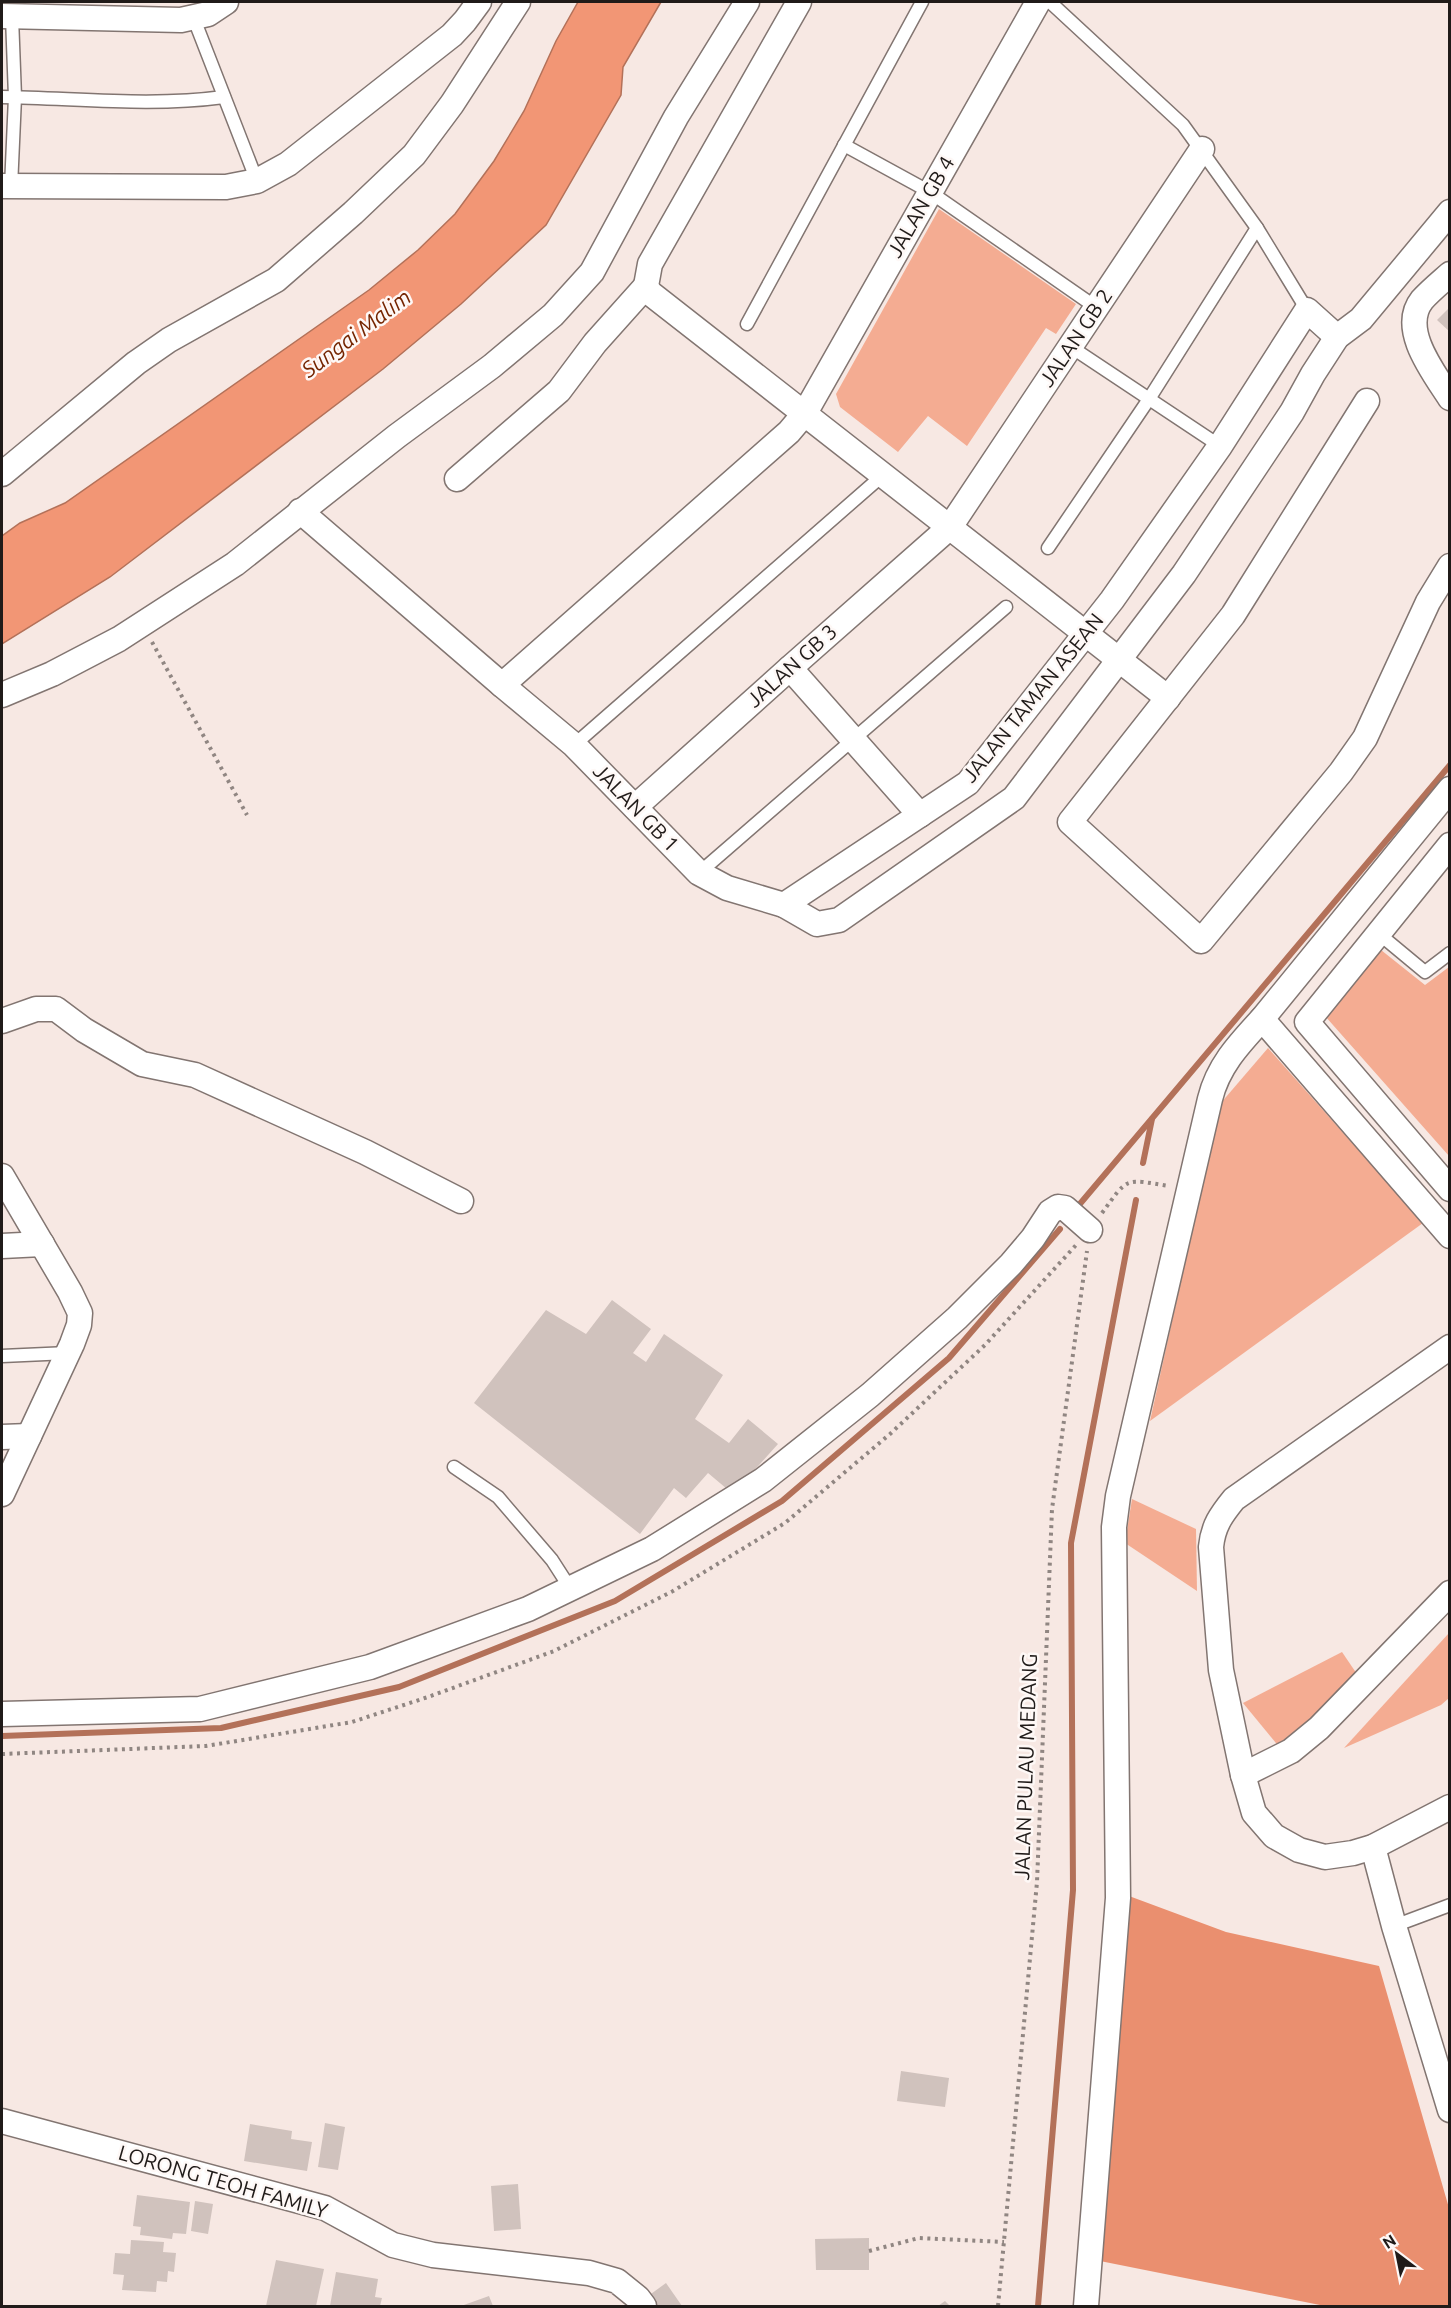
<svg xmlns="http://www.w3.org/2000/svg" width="1451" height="2308" font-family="Ubuntu,sans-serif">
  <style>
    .green { fill: #f4ac92 }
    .forest { fill: #ea8f6f }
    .water { fill: #f29675; stroke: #b37159; stroke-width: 1.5 }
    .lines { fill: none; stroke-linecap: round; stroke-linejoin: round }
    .stream { stroke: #b37159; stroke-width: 6 }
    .building { fill: #d0c2bd }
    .lane-casing { stroke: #827571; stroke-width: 15 }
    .street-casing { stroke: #827571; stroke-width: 27 }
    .path { stroke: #908682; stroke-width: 4; stroke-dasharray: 3 4.5; stroke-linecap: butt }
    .lane { stroke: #fff; stroke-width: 12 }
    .street { stroke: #fff; stroke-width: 24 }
    .labels { text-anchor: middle; stroke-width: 5; stroke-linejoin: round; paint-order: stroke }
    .street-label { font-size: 21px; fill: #201b19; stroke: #fef8f6 }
    .water-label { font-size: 22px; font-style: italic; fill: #752500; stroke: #fef8f6 }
  </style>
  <rect width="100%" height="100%" fill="#f7e8e3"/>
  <g class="green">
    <polygon points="939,209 1076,304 1056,334 1046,328 967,446 928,416 898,452 840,407 836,394"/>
    <polygon points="1381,950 1425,985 1449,967 1449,1156 1325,1016"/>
    <polygon points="1268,1048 1423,1223 1150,1421 1220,1104"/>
    <polygon points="1132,1499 1196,1529 1197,1591 1125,1543"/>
    <polygon points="1449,1633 1449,1698 1441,1705 1344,1748"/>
    <polygon points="1342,1652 1359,1677 1280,1748 1243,1703"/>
  </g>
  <polygon class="forest" points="1129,1896 1226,1932 1379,1966 1449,2208 1449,2306 1325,2306 1100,2261"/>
  <polygon class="water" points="578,2 661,2 623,67 621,95 546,225 461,304 383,369 110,577 2,644 2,536 20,523 65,503 369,290 418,250 455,214 494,161 524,111 556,41"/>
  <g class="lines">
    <g class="stream">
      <polyline points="1143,1163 1152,1119"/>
      <polyline points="1079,1205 1450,765"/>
      <polyline points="2,1736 221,1728 399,1687 615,1601 782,1501 949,1358 1060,1229"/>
      <polyline points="1038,2306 1073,1890 1071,1543 1136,1200"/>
    </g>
  </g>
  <g class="building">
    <polygon points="1450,307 1450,332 1437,320"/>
    <polygon points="612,1300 651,1329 633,1353 646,1362 664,1334 723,1375 695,1419 729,1443 748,1419 778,1444 733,1494 708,1473 686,1498 674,1488 640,1534 474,1403 546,1310 586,1334"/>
    <polygon points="901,2071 949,2078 945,2107 897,2101"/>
    <polygon points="325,2123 345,2127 338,2170 318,2167"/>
    <polygon points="250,2124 292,2131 291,2139 312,2142 307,2171 244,2161"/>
    <polygon points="518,2184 521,2229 494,2231 491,2186"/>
    <polygon points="137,2195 190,2202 186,2234 173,2233 172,2239 140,2235 141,2227 133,2226"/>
    <polygon points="195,2201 213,2204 208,2234 191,2231"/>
    <polygon points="869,2238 869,2270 816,2270 815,2239"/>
    <polygon points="131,2240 164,2242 163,2252 176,2253 174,2272 168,2271 167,2282 157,2281 156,2292 122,2290 124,2275 113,2274 115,2253 130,2254"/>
    <polygon points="276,2260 324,2269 316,2306 266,2306"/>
    <polygon points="336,2272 378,2279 375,2297 382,2298 380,2306 330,2306"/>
    <polygon points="666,2283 682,2306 649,2306 644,2299"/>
    <polygon points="489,2296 493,2306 461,2306"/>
    <polygon points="945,2301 950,2306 938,2306"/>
  </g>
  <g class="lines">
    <g class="lane-casing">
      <g id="lane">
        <polyline points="1050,2 1183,125 1257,228 1307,310"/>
        <polyline points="194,19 257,181"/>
        <path d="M2,97C76,98 150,107 224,97"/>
        <polyline points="844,145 930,192 1097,308"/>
        <polyline points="11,187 15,97 12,17"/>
        <polyline points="747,324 922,2"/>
        <polyline points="1071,347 1220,446"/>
        <polyline points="1048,548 1149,399 1257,228"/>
        <polyline points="574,745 883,475"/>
        <polyline points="699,873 1006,607"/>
        <polyline points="1378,933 1425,972 1450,953"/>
        <polyline points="2,1356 68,1353"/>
        <polyline points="454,1467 498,1497 552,1560 570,1588"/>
        <polyline points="1394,1926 1450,1905"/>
      </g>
    </g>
    <g class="street-casing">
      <g id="street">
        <polyline points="799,2 650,264 646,286 650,293 1168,698"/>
        <polyline points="2,16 181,20 208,14 226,2"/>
        <polyline points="2,186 226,187 257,181 288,164 452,35 465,21 479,2"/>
        <path d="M1450,274C1441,282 1430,291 1422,300C1399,329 1434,373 1450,398"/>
        <polyline points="1367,401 1233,615 1070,822 1201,941 1341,772 1365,738 1428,602 1450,566"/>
        <polyline points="2,474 136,363 169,340 276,280 353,213 414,155 452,104 518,2"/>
        <polyline points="457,479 559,391 595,343 646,286"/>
        <polyline points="300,511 502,685 789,432 805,413 1038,2"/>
        <polyline points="790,668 920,815"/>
        <polyline points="502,685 574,745 699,873 727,888 784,905 817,924 839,920 1014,798 1184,574 1292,412 1313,374 1337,337 1361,319 1450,212"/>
        <polyline points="2,695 52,674 119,639 235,564 397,436 492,366 553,315 592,272 676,117 747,2"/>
        <polyline points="635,807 790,668 950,527 1202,149"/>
        <polyline points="1450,845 1307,1022 1450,1189"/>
        <polyline points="784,905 968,783 1112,600 1220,446 1307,310 1337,337"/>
        <polyline points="1262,1019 1450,1236"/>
        <polyline points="2,1021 36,1009 56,1009 84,1030 142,1064 195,1075 365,1152 461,1201"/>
        <polyline points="2,1176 70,1292 80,1313 79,1325 72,1344 2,1494"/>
        <polyline points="2,1246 42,1244"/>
        <path d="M1450,1347L1234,1499C1221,1515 1213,1526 1211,1547L1221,1670L1243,1775L1254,1813L1274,1836L1299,1850L1325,1857L1353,1853L1373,1847L1450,1807"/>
        <polyline points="2,1437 29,1436"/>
        <polyline points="2,1714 200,1709 370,1667 528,1609 652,1549 763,1480 870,1395 957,1318 1011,1264 1033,1238 1050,1212 1058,1207 1065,1208 1090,1230"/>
        <polyline points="1243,1775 1291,1751 1319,1728 1450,1593"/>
        <polyline points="1373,1847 1394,1926 1450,2110"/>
        <polyline points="2,2121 325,2208 393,2245 433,2255 589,2273 617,2281 638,2298 644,2306"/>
        <path d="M1086,2306L1118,1898L1114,1527L1118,1496L1210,1099C1218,1066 1239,1044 1262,1019L1450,789"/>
      </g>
    </g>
    <g class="path">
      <polyline points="152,642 247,815"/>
      <path d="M1102,1213C1129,1176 1124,1179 1169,1186"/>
      <polyline points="2,1754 206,1746 352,1722 428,1697 554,1651 673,1591 785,1523 890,1434 985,1345 1077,1244"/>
      <polyline points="869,2251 919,2238 1004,2242"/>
      <polyline points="998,2306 1037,1882 1052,1509 1087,1251"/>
    </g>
    <use href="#lane" class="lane"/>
    <use href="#street" class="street"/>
  </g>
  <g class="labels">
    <g class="street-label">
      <text transform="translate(921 207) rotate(-60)" y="7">JALAN GB 4</text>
      <text transform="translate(1076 338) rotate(-56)" y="7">JALAN GB 2</text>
      <text transform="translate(792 666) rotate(-42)" y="7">JALAN GB 3</text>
      <text transform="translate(1033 698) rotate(-51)" y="7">JALAN TAMAN ASEAN</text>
      <text transform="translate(636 808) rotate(46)" y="7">JALAN GB 1</text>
      <text transform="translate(1026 1767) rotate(-88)" y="7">JALAN PULAU MEDANG</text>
      <text transform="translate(223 2182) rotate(16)" y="7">LORONG TEOH FAMILY</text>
    </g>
    <g class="water-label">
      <text transform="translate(356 333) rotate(-37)" y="8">Sungai Malim</text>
    </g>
  </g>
  <rect width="1451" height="2308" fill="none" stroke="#201b19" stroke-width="6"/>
  <g transform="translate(1397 2254) rotate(328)" stroke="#fef8f6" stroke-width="4.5" paint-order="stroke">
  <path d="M0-4.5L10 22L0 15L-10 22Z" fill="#201b19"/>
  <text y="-9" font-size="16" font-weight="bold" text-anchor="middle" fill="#201b19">N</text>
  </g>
</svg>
